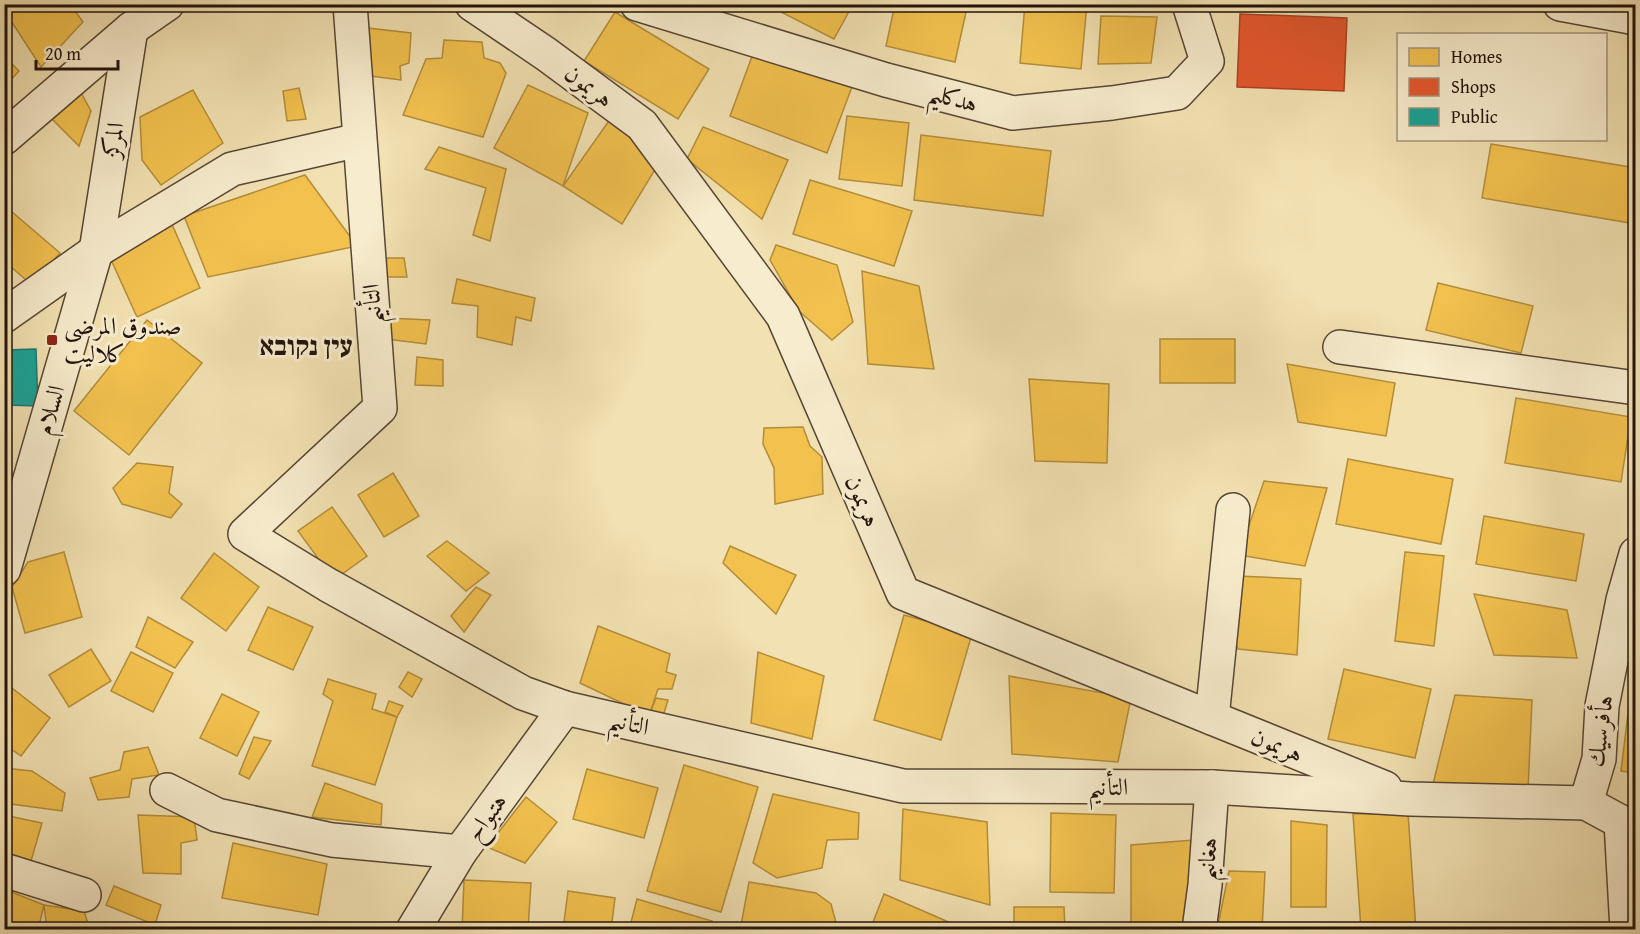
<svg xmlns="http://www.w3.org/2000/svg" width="1640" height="934" font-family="'Gentium Book Plus',Amiri,'Frank Ruhl Libre',serif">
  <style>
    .homes { fill: #f2c14e; stroke: #b48d3a; stroke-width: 1.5 }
    .shops { fill: #e4572e; stroke: #aa4324; stroke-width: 1.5 }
    .public { fill: #17a398; stroke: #1a786e; stroke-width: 1.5 }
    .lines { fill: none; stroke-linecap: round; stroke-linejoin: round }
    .minor-casing { stroke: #564635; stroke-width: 36 }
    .minor { stroke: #f7eccd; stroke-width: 33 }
    .poi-dot { fill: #8f2418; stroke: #f7eccd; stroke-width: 2 }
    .labels { text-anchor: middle; stroke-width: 6; stroke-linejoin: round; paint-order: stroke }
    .street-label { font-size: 24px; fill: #22130b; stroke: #f7eccd }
    .poi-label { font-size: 24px; fill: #22130b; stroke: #f7eccd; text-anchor: start }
    .quarter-label { font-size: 27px; font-weight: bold; fill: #22130b; stroke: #f7eccd }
  </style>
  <rect width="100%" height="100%" fill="#f2e1b2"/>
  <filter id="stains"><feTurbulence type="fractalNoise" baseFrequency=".00333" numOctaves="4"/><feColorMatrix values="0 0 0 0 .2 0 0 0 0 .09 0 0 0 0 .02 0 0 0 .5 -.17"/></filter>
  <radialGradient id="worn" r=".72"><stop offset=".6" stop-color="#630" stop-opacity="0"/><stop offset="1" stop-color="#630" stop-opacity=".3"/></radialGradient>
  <g class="homes">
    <polygon points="4,4 70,4 83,22 41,67 4,10"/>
    <polygon points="777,4 853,4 834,39 775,9"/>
    <polygon points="895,4 930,4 966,12 955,62 886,46"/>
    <polygon points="1025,4 1087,4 1081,69 1020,63"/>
    <polygon points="615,12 709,69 678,119 584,61"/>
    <polygon points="1101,16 1157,17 1151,63 1098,64"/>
    <polygon points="351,26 411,33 409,63 400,66 401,80 355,74"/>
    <polygon points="444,40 482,42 484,58 500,63 506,73 483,137 403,115 426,59 442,58"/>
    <polygon points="754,51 852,87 827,153 730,116"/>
    <polygon points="4,56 19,71 4,87"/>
    <polygon points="528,85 588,113 563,186 494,148"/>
    <polygon points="78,87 91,111 79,146 49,116"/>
    <polygon points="299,88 306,119 287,121 283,91"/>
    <polygon points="193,90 223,143 161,185 142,160 140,117"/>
    <polygon points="847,116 909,123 902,186 839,179"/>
    <polygon points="611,118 659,163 622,224 563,186"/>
    <polygon points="703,127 788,160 762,219 687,159"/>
    <polygon points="921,135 1051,151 1043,216 914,200"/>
    <polygon points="1491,144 1636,168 1636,224 1482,198"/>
    <polygon points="439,147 506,169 490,241 473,235 486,188 425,169"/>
    <polygon points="305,175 357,246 208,277 184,216"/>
    <polygon points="810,180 912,211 894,266 793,234"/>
    <polygon points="4,205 60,253 32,285 4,261"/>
    <polygon points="171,222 200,288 137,317 107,251"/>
    <polygon points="776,245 837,265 853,322 832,340 799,311 770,260"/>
    <polygon points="387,258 404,258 407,277 383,277"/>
    <polygon points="862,271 919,286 934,369 868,364"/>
    <polygon points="457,279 535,298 531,321 516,317 512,345 477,337 478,306 452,303"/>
    <polygon points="1438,283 1533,306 1521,353 1426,330"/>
    <polygon points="387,318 430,320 426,344 387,339"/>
    <polygon points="147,320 202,363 129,455 74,411"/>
    <rect x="1160" y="339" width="75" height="44"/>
    <polygon points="417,357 443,360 443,386 415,385"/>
    <polygon points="1287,364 1395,383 1386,436 1298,422"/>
    <polygon points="1029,379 1109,384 1107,463 1035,461"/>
    <polygon points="1516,398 1631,417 1621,482 1505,463"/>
    <polygon points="803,427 810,446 822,457 823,494 775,504 774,468 763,444 764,428"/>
    <polygon points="1348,459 1453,479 1441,544 1336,524"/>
    <polygon points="137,463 173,467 169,493 182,504 171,518 122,504 113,488"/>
    <polygon points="393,473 419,516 384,537 358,495"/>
    <polygon points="1264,481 1327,488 1305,566 1239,555"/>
    <polygon points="332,507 367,556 334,580 298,531"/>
    <polygon points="1484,516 1584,534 1576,581 1476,564"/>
    <polygon points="447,541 489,573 466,591 427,556"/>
    <polygon points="730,546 796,575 776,614 723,563"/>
    <polygon points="64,552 82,617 25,633 12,587 28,562"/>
    <polygon points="1405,552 1444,556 1434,646 1395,641"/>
    <polygon points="214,553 259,587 226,631 181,598"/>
    <polygon points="1238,576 1301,579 1297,655 1238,649 1235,642"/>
    <polygon points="476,587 491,595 464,632 451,616"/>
    <polygon points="1474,594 1567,610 1577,658 1494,655"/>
    <polygon points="268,607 313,627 293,670 248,650"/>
    <polygon points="904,615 972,634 941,740 874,720"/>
    <polygon points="148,617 193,642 175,668 136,647"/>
    <polygon points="598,626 670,654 666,672 676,675 672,689 658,689 649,716 580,683"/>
    <polygon points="91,649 111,681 69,707 49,675"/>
    <polygon points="131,652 173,673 153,712 111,691"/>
    <polygon points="758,652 824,676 812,739 751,723"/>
    <polygon points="1344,669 1431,689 1415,758 1328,739"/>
    <polygon points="408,672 422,679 412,697 399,687"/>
    <polygon points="1009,676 1131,698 1118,762 1012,754"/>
    <polygon points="328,679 376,694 372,709 397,717 375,785 312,766 333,701 323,694"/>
    <polygon points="12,688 50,718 21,756 4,744 4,697"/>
    <polygon points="222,694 259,712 237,756 200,738"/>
    <polygon points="1455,695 1532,700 1528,790 1432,788"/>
    <polygon points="656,698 668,700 659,729 649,716"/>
    <polygon points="389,701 403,706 397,717 385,712"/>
    <polygon points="1629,705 1636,706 1636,773 1621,771"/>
    <polygon points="254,737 271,741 249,779 239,774"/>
    <polygon points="148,747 159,775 132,779 129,797 98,800 90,778 120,770 124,752"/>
    <polygon points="684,765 758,787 721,912 647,891"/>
    <polygon points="4,768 32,771 65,793 62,811 4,803"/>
    <polygon points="587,769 658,788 644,838 573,819"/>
    <polygon points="325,783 382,804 381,825 312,817"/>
    <polygon points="773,794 859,813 858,839 827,840 822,868 777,878 753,863"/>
    <polygon points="526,797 557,822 525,863 487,847"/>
    <polygon points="903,809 987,822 990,905 900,880"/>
    <polygon points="1051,813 1116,815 1114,893 1050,892"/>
    <polygon points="1408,813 1416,930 1361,930 1353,814"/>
    <polygon points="4,815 42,823 29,868 4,864"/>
    <polygon points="138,815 194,817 197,840 181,843 181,874 143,873"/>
    <polygon points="1291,821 1327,825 1326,907 1291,907"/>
    <polygon points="1193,840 1184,930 1131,930 1131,845"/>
    <polygon points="233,843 327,864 318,915 222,898"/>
    <polygon points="1229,871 1265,872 1262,930 1217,930"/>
    <polygon points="464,880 531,883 528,930 462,930"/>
    <polygon points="749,882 816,893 831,904 838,930 750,930 741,925"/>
    <polygon points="114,886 161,905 155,925 106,905"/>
    <polygon points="4,889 44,905 38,930 4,930"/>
    <polygon points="568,891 615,898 611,930 563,930"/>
    <polygon points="884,894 967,930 870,930"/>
    <polygon points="637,899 712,921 710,930 629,930"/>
    <polygon points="44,905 84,911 90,930 47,930"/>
    <polygon points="1014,907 1064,907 1065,930 1014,930"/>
  </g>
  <polygon class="shops" points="1240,14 1347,18 1344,91 1237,87"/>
  <polygon class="public" points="36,349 38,406 4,405 4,350"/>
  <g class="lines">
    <g class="minor-casing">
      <g id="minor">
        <polyline points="350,4 380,408 245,534 328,585 523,693 565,708 903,786 1212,787 1410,799 1586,803 1621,822 1636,828"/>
        <polyline points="472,4 546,54 642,125 783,316 903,593 1385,788"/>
        <polyline points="637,4 886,80 1013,113 1112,103 1177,93 1207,61 1189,4"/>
        <polyline points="1560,4 1636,18"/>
        <polyline points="4,138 131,29 167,4"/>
        <polyline points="4,316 96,251 232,169 359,140"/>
        <polyline points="1340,347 1636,388"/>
        <polyline points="4,569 96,251 131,29"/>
        <polyline points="1212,718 1233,510"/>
        <polyline points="167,790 217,815 332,840 460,852"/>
        <polyline points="1586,803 1599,759 1602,706 1623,600 1636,554"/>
        <polyline points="1621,822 1627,930"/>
        <polyline points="4,870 84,895"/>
        <polyline points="413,930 460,852 565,708"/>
        <polyline points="1199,930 1205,885 1212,787"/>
      </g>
    </g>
    <use href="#minor" class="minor"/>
  </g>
  <rect class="poi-dot" x="46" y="334" width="12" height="12" rx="3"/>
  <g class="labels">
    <g class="street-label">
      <text transform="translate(589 86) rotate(37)" y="8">هريمون</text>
      <text transform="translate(953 98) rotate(15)" y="8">هدكليم</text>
      <text transform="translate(113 140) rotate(-81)" y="8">المركز</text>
      <text transform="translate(372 304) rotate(-94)" y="8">التأنيم</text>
      <text transform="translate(50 410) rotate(-74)" y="8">السلام</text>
      <text transform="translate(863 501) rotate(66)" y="8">هريمون</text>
      <text transform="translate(629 723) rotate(13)" y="8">التأنيم</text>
      <text transform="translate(1600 731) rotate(-82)" y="8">هأفرسيك</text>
      <text transform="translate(1277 745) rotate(22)" y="8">هريمون</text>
      <text x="1108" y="795">التأنيم</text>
      <text transform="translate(486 817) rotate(-54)" y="8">هتبواح</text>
      <text transform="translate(1207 859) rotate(-85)" y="8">هغانيم</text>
    </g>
    <g class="poi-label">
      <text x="64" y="334">صندوق المرضى<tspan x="64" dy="28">كلاليت</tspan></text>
    </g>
    <g class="quarter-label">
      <text x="306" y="355">עין נקובא</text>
    </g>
  </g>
  <rect width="1640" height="934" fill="none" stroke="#f2e1b2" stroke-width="24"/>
  <rect x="6" y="6" width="1628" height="922" fill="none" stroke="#22130b" stroke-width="3"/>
  <rect x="12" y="12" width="1616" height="910" fill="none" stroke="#22130b" stroke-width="1.5"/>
  <rect x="1397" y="33" width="210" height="108" fill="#f7eccd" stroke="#a2957f" stroke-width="1.5"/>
  <rect x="1409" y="48" width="30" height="18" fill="#f2c14e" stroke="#a2957f" stroke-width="1.5"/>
  <text x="1451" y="63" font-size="18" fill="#22130b">Homes</text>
  <rect x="1409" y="78" width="30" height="18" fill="#e4572e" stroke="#a2957f" stroke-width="1.5"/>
  <text x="1451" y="93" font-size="18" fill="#22130b">Shops</text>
  <rect x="1409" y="108" width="30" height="18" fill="#17a398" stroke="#a2957f" stroke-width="1.5"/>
  <text x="1451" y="123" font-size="18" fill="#22130b">Public</text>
  <path d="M36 60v9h82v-9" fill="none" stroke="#22130b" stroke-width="3"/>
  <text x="45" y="60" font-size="18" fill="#22130b" stroke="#f7eccd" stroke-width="4.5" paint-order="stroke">20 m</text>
  <rect width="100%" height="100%" filter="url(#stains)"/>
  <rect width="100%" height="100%" fill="url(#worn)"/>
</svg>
